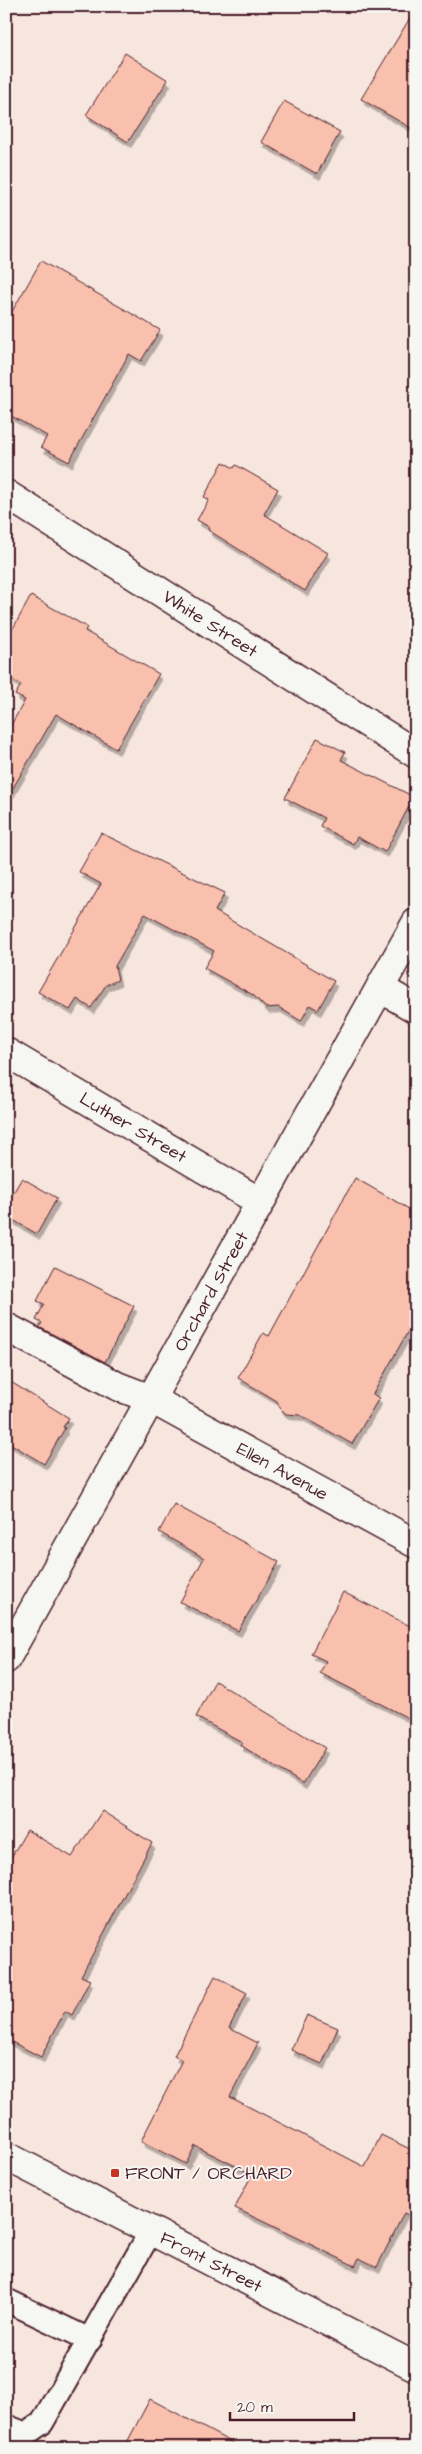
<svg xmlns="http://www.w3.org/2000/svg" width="422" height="2454" font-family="'Architects Daughter',sans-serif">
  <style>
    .building { fill: #f9c0ae; stroke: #4a1f2b; filter: url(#shadow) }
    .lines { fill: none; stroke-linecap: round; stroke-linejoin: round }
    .service-casing { stroke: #4a1f2b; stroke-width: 26 }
    .minor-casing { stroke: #4a1f2b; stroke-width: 31 }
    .secondary-casing { stroke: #4a1f2b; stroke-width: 31 }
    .service { stroke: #f6f6f2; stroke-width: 22 }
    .minor { stroke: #f6f6f2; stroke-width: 28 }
    .secondary { stroke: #f6f6f2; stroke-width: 28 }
    .poi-dot { fill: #c8321e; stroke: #f6f6f2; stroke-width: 2 }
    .labels { text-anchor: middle; stroke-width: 4; stroke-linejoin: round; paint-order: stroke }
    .street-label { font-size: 18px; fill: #4a1f2b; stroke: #f6f6f2 }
    .poi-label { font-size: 18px; fill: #4a1f2b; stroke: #f6f6f2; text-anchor: start }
  </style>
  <defs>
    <filter id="shadow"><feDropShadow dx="3" dy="5.5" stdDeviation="0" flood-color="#0004"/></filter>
  </defs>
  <rect width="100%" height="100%" fill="#f7e6de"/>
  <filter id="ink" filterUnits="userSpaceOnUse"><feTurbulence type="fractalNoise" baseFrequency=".02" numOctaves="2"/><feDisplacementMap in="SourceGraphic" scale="10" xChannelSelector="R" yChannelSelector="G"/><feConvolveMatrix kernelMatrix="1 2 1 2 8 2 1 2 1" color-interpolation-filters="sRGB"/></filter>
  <g filter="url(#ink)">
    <g class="building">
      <polygon points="416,8 416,131 361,99"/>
      <polygon points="125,53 168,80 128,142 86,115"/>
      <polygon points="284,101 340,132 317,174 261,142"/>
      <polygon points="41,261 160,330 141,361 129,354 69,462 41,447 47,436 6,413 6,322"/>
      <polygon points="223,462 234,468 236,465 278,489 264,514 328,553 305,591 208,530 209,527 197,520 209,500 204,497"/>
      <polygon points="31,596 87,627 85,631 159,674 116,749 56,714 6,800 6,734 25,700 15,695 21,685 6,676 6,641"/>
      <polygon points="317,738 345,752 341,760 414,797 385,852 357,837 353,844 320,826 324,818 285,798"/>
      <polygon points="101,833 225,893 215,911 334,981 318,1010 310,1005 301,1021 278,1007 266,1008 253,995 204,968 214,951 145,914 115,966 118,980 106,985 91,1008 77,999 70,1010 38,992 101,884 79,872"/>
      <polygon points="22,1178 57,1198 37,1234 6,1216 6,1205"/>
      <polygon points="355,1178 416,1213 416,1317 373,1394 379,1398 352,1444 300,1415 286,1414 280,1408 277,1401 238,1378 263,1333 269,1336"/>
      <polygon points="55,1266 134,1306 105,1362 39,1327 42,1323 36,1320 44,1304 37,1301"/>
      <polygon points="6,1379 69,1418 63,1427 65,1428 44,1464 6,1441"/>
      <polygon points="174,1504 279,1562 238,1631 180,1602 204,1558 159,1532"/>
      <polygon points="343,1592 416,1629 416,1722 320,1673 326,1661 311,1654"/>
      <polygon points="215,1681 325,1748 303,1784 240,1745 242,1742 196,1717"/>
      <polygon points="102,1811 152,1843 81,1976 90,1980 72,2015 65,2011 41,2057 6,2039 6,1866 27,1830 72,1857"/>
      <polygon points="215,1976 247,1993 229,2028 258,2043 230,2097 365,2167 381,2135 416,2152 416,2219 404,2213 377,2267 359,2258 355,2266 235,2208 252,2174 195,2146 186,2164 141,2141 182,2060 174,2056"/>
      <polygon points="307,2015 338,2028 322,2064 291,2050"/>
      <polygon points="150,2399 242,2448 124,2448"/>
    </g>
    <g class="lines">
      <g class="service-casing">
        <g id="service">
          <polyline points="6,2300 90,2340"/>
          <polyline points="6,2426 26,2434 42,2423 151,2231"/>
        </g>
      </g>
      <g class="minor-casing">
        <g id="minor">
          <path id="s1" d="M6,494L416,754"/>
          <polyline points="380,988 416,1009"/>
          <path id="s2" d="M6,1052L260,1202"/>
          <path id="s3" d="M6,1327L117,1386L151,1399L416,1544"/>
          <path id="s4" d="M6,1659L416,923"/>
        </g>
      </g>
      <g class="secondary-casing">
        <g id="secondary">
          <path id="s5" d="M6,2156L416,2367"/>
        </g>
      </g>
      <use href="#service" class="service"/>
      <use href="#minor" class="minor"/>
      <use href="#secondary" class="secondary"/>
    </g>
  </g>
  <rect class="poi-dot" x="110" y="2168" width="10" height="10" rx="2.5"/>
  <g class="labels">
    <g class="street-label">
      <text dy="6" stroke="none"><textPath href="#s1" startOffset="242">White Street</textPath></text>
      <text dy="6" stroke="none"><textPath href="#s2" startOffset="148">Luther Street</textPath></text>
      <text dy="6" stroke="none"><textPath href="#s4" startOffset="421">Orchard Street</textPath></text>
      <text dy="6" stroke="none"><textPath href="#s3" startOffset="312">Ellen Avenue</textPath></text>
      <text dy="6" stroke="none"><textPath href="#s5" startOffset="231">Front Street</textPath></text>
    </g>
    <g class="poi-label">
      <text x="125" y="2179">FRONT / ORCHARD</text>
    </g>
  </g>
  <rect width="422" height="2454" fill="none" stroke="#f6f6f2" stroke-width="25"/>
  <rect x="12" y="12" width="397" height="2429" fill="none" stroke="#4a1f2b" stroke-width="2" filter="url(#ink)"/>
  <path d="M230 2412v8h124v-8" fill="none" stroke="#4a1f2b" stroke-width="2.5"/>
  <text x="237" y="2412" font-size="15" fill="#4a1f2b" stroke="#f6f6f2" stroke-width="4" paint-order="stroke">20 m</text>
</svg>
